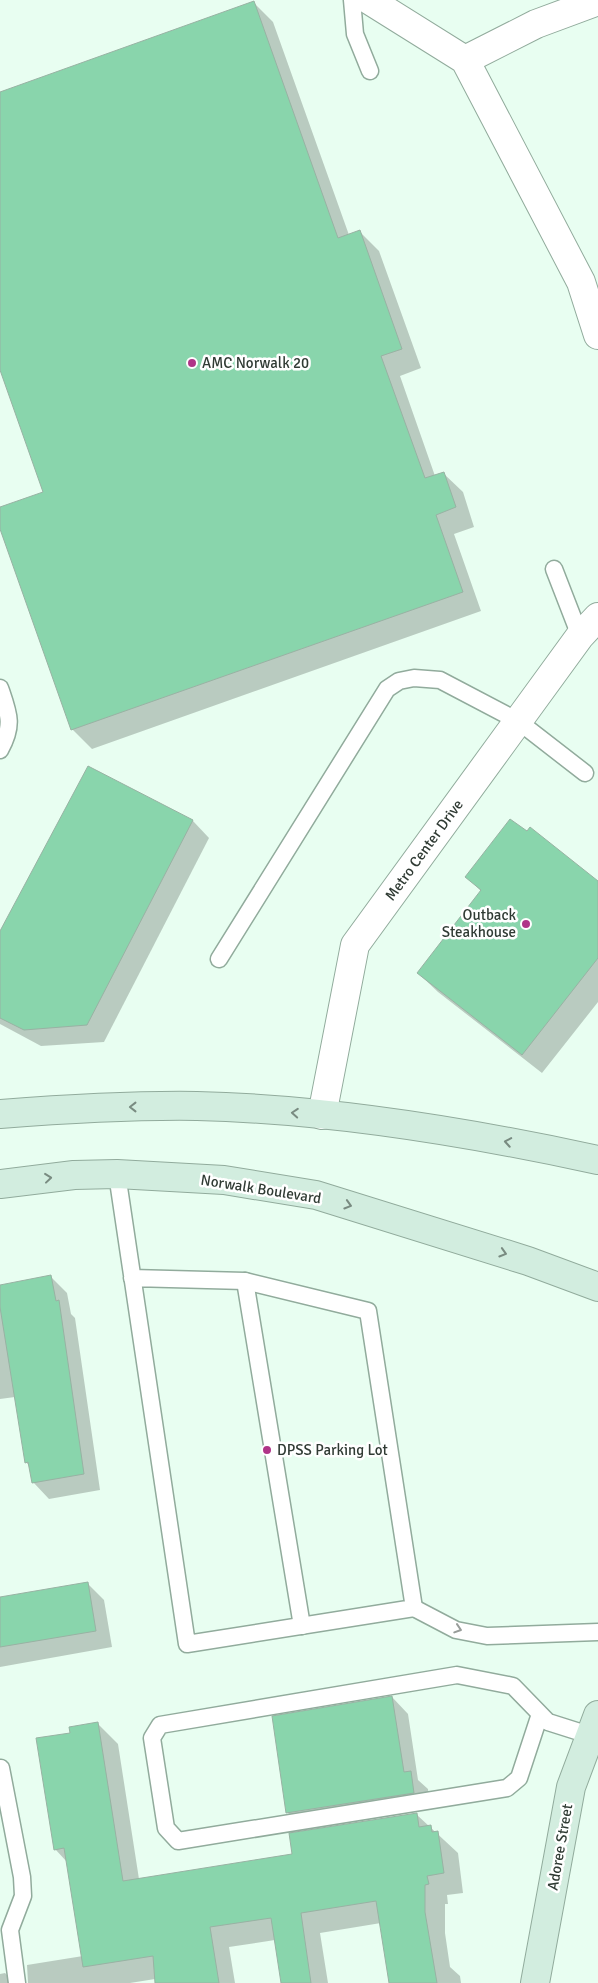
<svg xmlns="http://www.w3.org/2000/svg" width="598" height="1983" font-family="Signika,sans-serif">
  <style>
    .shadow { fill: #0003 }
    .building { fill: #89d5ac; stroke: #98b2a3 }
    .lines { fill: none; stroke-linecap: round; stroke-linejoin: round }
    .lane-casing { stroke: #91ab9c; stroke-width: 19 }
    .street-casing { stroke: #91ab9c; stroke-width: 30 }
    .secondary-casing { stroke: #91ab9c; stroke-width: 30 }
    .lane { stroke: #fff; stroke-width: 16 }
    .street { stroke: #fff; stroke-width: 28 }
    .secondary { stroke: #d2eddf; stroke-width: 28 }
    .oneway { stroke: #798b81 }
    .oneway2 { stroke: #989d9a }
    .poi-dot { fill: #af3588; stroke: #fff; stroke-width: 2 }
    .labels { text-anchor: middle; stroke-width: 5; stroke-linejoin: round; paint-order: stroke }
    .poi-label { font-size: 15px; fill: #303b34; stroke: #fff; text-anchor: start }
    .street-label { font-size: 15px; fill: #303b34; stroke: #fff }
  </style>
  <rect width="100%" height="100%" fill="#e8fef1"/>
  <g class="shadow">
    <polygon points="254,3 273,22 349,235 360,232 379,251 421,368 400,376 435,476 443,473 463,492 474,527 454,534 481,611 92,749 73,730 0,525 0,508 45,492 0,366 0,93"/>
    <polygon points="88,767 193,821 209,838 104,1042 41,1046 0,1024 0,933"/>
    <polygon points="467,877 598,882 598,1002 542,1073 438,992 418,973 482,892"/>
    <polygon points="51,1277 67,1293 71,1314 75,1318 100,1490 49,1499 33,1482 30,1467 26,1462 15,1397 0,1399 0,1286"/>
    <polygon points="88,1584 104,1600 112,1647 0,1667 0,1598"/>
    <polygon points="392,1697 408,1714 418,1780 428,1789 430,1809 304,1829 288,1813 273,1717"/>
    <polygon points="98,1724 118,1744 139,1879 294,1855 416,1814 458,1853 463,1893 447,1895 448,1904 445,1904 445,1933 450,1967 460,1976 461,1983 390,1983 381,1923 320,1933 328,1983 280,1983 282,1983 275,1940 229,1947 235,1983 181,1983 180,1975 130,1983 28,1983 27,1965 83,1956 67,1862 55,1849 72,1734"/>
    <polygon points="5,1973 15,1983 0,1983 0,1974"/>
  </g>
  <g class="building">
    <polygon points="254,1 338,238 360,230 402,349 381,356 425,478 444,472 456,507 436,515 463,592 71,730 0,529 0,507 43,492 0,370 0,92"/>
    <polygon points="88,766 193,820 87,1025 24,1030 0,1018 0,931"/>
    <polygon points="510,819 527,831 530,827 598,881 598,958 522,1055 417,973 481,890 465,877"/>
    <polygon points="51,1275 56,1301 59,1300 84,1474 32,1483 28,1462 25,1463 0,1307 0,1285"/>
    <polygon points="88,1582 96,1631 0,1647 0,1597"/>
    <polygon points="392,1696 404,1772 411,1771 414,1793 286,1813 272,1716"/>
    <polygon points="98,1722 123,1881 292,1854 289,1833 417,1813 419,1827 431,1825 432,1832 438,1831 444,1873 427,1876 429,1884 425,1885 425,1912 437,1983 389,1983 376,1901 301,1913 311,1983 281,1983 271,1918 210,1927 219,1983 155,1983 153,1956 83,1967 64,1848 54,1850 36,1738 70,1733 69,1727"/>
  </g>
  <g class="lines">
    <g class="lane-casing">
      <g id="lane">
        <polyline points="352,0 355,34 370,71"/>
        <polyline points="554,569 580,636"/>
        <path d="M0,688C9,714 14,725 0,750"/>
        <polyline points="219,959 387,689 399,681 414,678 440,680 518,721 585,773"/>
        <polyline points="117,1174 187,1644 414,1608 368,1311 245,1281 132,1278"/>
        <polyline points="245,1281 302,1626"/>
        <polyline points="414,1608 456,1630 487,1636 598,1632"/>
        <polyline points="540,1714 519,1778 507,1788 178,1841 166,1828 152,1738 160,1725 457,1675 513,1686 548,1722 589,1735"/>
        <polyline points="1,1768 22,1877 23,1896 10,1930 17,1983"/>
      </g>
    </g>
    <g class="street-casing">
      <g id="street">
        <polyline points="369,0 465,60 581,282 598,335"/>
        <polyline points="465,60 536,24 598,1"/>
        <polyline points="322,1115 355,945 580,636 598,617"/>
      </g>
    </g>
    <g class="secondary-casing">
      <g id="secondary">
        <path d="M0,1114C66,1109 131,1105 197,1106C329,1109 469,1132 598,1160"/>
        <polyline points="0,1184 74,1175 117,1174 224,1180 316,1195 528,1261 598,1287"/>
        <polyline points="535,1983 571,1787 598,1715"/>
      </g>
    </g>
    <use href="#lane" class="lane"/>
    <use href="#street" class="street"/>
    <use href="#secondary" class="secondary"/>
  </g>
  <defs><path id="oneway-chevron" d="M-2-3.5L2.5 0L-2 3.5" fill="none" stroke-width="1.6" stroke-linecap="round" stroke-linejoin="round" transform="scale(1.25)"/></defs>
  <g class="oneway">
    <use href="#oneway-chevron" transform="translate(133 1107) rotate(180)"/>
    <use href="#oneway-chevron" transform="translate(295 1113) rotate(-176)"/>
    <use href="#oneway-chevron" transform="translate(508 1142) rotate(-170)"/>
    <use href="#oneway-chevron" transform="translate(48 1178) rotate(-6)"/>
    <use href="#oneway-chevron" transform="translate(348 1205) rotate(17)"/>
    <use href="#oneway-chevron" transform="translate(503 1253) rotate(17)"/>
  </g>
  <use class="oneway2" href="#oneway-chevron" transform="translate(458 1629) rotate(18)"/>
  <g class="poi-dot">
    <circle cx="192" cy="363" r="5"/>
    <circle cx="526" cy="924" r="5"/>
    <circle cx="267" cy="1450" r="5"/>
  </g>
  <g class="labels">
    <g class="poi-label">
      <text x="202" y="368">AMC Norwalk 20</text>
      <text x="516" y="920" text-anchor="end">Outback<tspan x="516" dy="17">Steakhouse</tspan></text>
      <text x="277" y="1455">DPSS Parking Lot</text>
    </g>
    <g class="street-label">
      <text transform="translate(424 850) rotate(-54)" y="5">Metro Center Drive</text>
      <text transform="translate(261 1189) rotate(9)" y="5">Norwalk Boulevard</text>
      <text transform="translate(560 1847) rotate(-80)" y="5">Adoree Street</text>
    </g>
  </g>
</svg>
